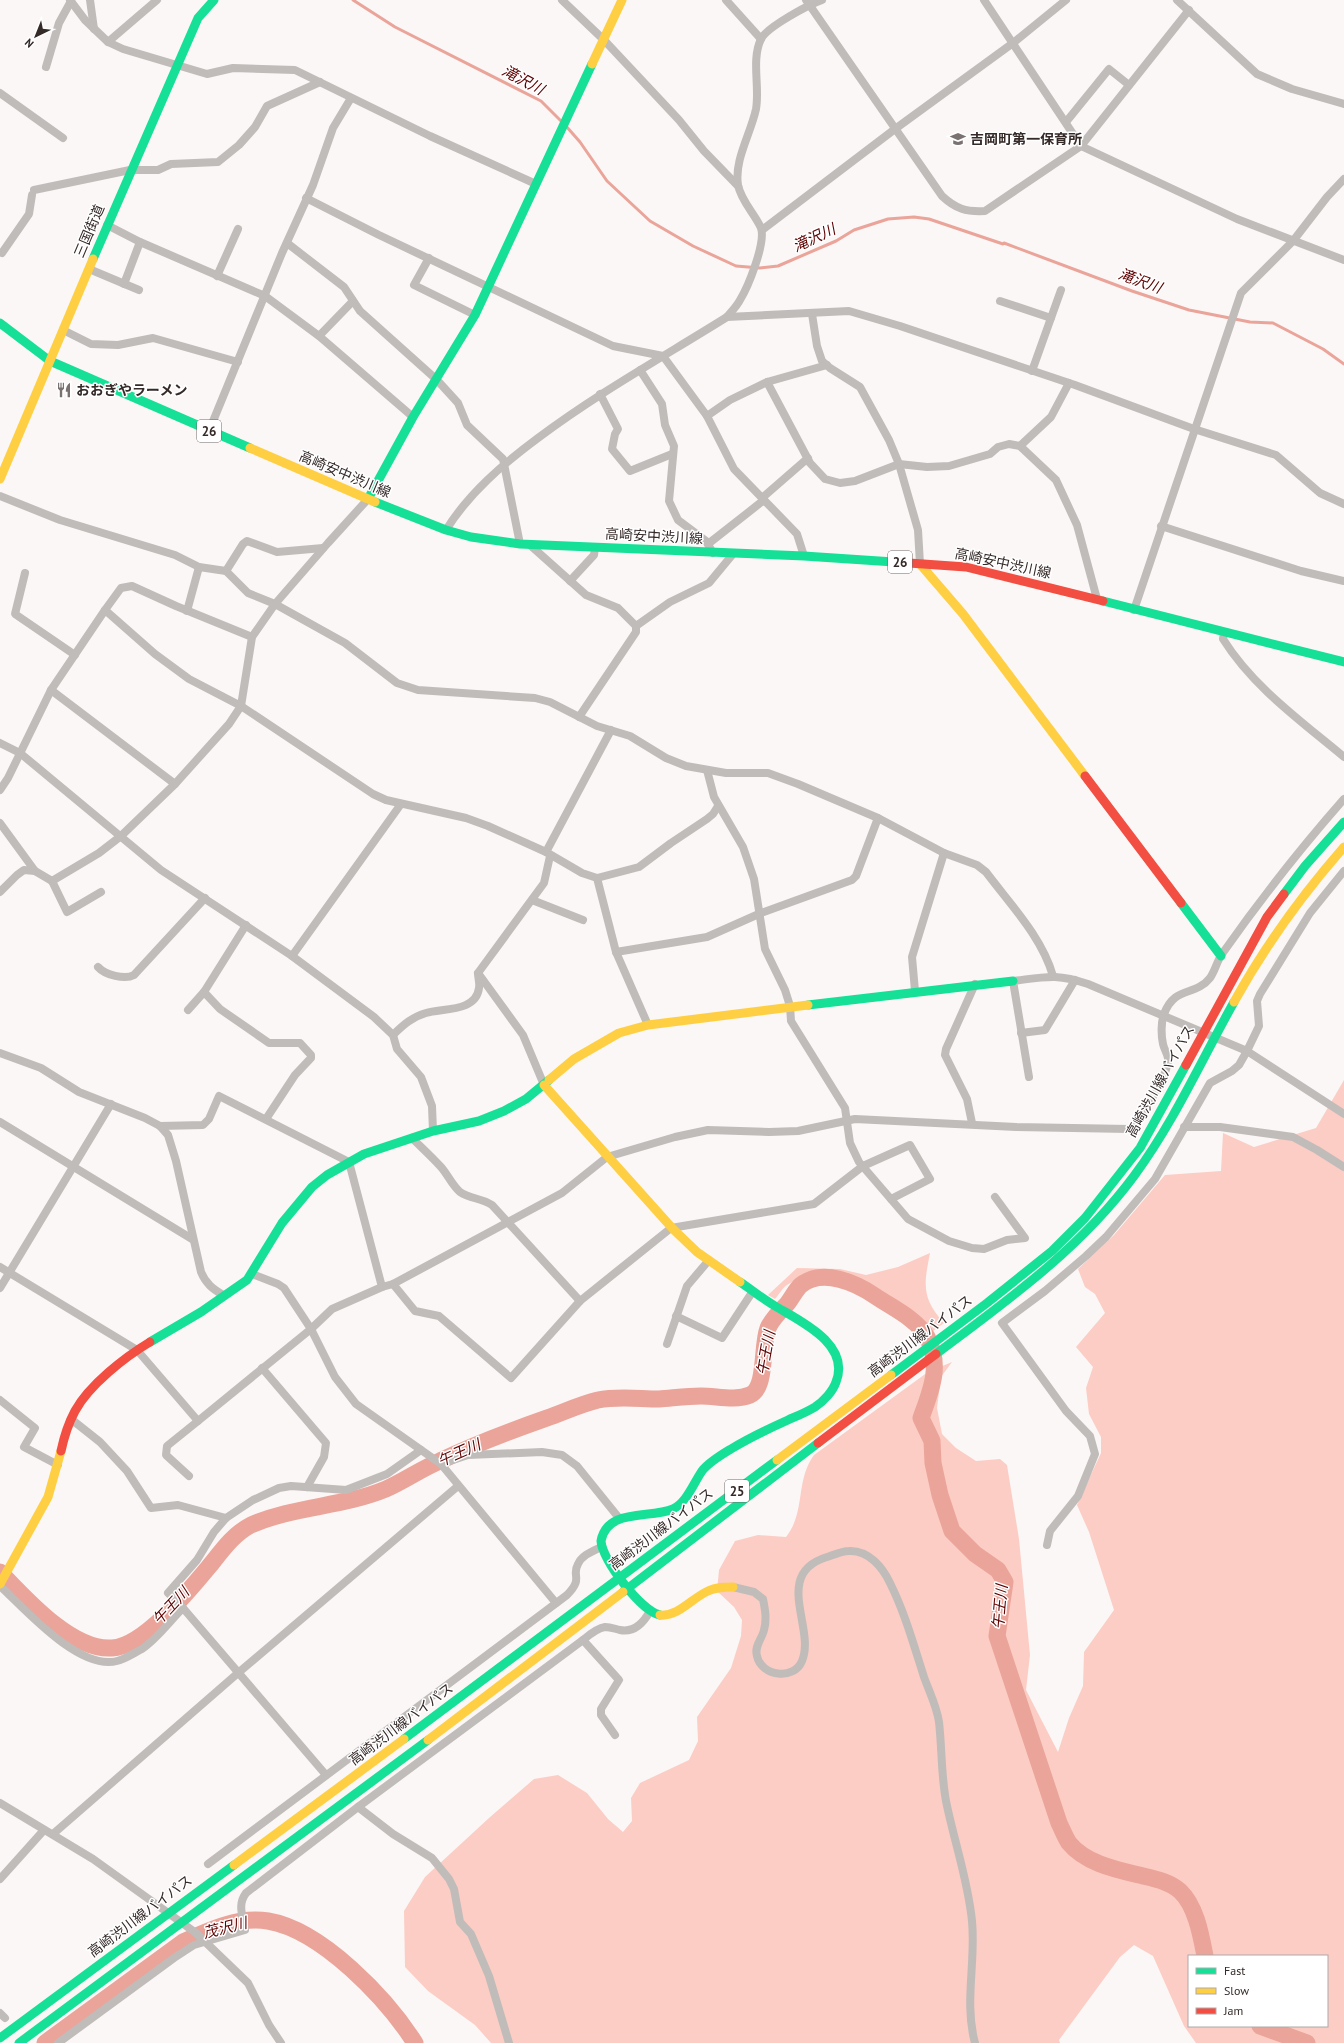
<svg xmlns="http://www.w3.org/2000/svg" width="1344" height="2043" font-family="'PT Sans','Noto Sans JP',sans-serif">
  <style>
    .forest { fill: #fccdc4; fill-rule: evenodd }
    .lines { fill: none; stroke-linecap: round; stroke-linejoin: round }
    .stream { stroke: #eaa499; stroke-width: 3 }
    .river { stroke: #eaa499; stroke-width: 17 }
    .street { stroke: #c0bcba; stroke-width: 8 }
    .fast { stroke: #16e098; stroke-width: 9 }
    .slow { stroke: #ffcf43; stroke-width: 9 }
    .jam { stroke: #f24e42; stroke-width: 9 }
    .labels { text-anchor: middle; stroke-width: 3; stroke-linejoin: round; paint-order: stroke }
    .shield { fill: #fff; stroke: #716a68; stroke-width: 1 }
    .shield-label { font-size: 13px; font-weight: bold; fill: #342a28 }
    .poi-label { font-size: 14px; font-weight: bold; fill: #342a28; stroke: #fff; text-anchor: start }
    .street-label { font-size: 14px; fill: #342a28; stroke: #fff }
    .water-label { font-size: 15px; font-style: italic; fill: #5d0000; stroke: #fff }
  </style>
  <rect width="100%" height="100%" fill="#fbf7f6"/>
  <g class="forest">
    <path d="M1344,1080V2043H1196L1184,2026L1153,1956L1134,1945L1120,1957L1059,2040L1060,2043H491L475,2025L428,1991L405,1967L404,1911L425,1877L489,1818L534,1779L558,1775L587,1793L608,1819L623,1832L632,1821L631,1798L640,1783L689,1760L698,1741L697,1717L731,1668L741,1636L742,1620L734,1607L717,1591L719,1570L735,1541L758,1535L786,1537C806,1512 795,1481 814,1455L928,1372L952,1362L941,1377L937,1408L942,1434L956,1448L976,1461L1000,1459L1007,1465L1019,1539L1030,1655L1026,1690L1058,1752L1069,1718L1083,1686L1084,1652L1114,1610L1089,1532L1077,1505L1101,1453V1437L1089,1414L1086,1388L1093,1367L1076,1347L1105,1313L1095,1294L1085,1287L1078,1269L1114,1235L1165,1175L1221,1171L1223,1133L1254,1147L1316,1128ZM1189,1956H1327V2026H1189Z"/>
    <path d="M930,1253C924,1284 921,1298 944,1323L929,1334C895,1301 835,1254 787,1285C782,1288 779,1295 775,1299L768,1295L797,1268L840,1269L866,1275L898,1267Z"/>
  </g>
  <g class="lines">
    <g class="stream">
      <polyline points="353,0 395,27 541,101 562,122"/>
      <polyline points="566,126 580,142 607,181 650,221 693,246 736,266 760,268 778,266 836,241 854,230 888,219 914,217 929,219 1003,244 1004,243 1132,291 1189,310 1250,322 1273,323 1323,349 1344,364"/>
    </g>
    <g class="river">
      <path d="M0,1572C26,1599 72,1651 112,1648C145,1646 192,1587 212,1563C223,1549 235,1533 251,1525C294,1506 343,1507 386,1489C404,1481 421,1469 440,1461C475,1444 510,1431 547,1418C564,1412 581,1404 598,1400C617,1396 640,1399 659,1399C673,1398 687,1396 701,1396C717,1396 735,1401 750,1395C767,1388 761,1346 768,1328C772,1319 780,1311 787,1304C792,1298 796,1289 801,1285C823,1268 856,1283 875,1296C891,1307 917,1319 927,1337C942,1366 931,1390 921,1418L932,1441L933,1463L940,1495L952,1531L975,1554L998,1570L1005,1582L997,1636L1059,1823C1062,1829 1065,1837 1069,1843C1086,1864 1118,1870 1143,1876C1156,1879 1170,1882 1180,1891C1196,1906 1201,1935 1205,1956"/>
      <polyline points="1260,2026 1307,2043"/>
      <path d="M45,2043L183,1942C209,1930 239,1916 268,1921C322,1930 387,1999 415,2043"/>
    </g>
    <g class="street">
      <polyline points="70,0 85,20 108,42 123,49 207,74 233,68 295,70 430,136 536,184"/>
      <polyline points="90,0 94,29"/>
      <polyline points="562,0 604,40 679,120 704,151 738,186"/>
      <polyline points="726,0 761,39"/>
      <path d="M806,0L942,196C956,209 966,212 985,211L1081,146L1189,10"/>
      <polyline points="984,0 1081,146 1237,219 1344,260"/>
      <polyline points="1177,0 1257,74 1292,89 1344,104"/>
      <polyline points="108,42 157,0"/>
      <polyline points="46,67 59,23 71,1"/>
      <polyline points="0,93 63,138"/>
      <polyline points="1066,122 1109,69 1129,85"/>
      <polyline points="34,190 130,170 158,170 171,164 218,162 239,145 255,127 267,106 320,82"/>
      <polyline points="306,198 379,235 613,346 663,356 707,416 734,469 797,534 804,556"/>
      <polyline points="107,225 140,242 265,296 319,336 413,417"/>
      <polyline points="762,230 895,129 1013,43 1066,0"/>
      <polyline points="287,243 344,287 360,311 437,380 458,403 467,425 503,459 520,544"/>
      <polyline points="2,253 29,214 32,195"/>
      <polyline points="429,258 414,285 475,315"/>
      <polyline points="89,269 139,290"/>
      <polyline points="217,276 238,229"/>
      <polyline points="124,284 140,242"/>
      <polyline points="1000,301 1051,318"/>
      <polyline points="812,314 817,346 822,361 830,368 860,387 889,440 899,464 918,530 920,564"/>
      <polyline points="727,317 849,311 900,326 1075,385 1194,429 1276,455 1320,493 1344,504"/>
      <polyline points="63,330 91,344 118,345 153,338 238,362"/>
      <polyline points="319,336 353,301"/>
      <polyline points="640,370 662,404 665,425 674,446 669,501 678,520 706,541 713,553"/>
      <polyline points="1032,371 1061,290"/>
      <polyline points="767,382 810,463 825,479 840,483 855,481 899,464 927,467 949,466 990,454 998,447 1009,444 1020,446 1056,480 1077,525 1097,599"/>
      <polyline points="600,394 618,429 615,434 612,449 630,471 672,454"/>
      <polyline points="707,416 730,400 767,382 827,365"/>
      <polyline points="209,431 282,253 313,185 333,128 351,98"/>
      <polyline points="1020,446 1051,417 1069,383"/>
      <path d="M0,496L60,520L175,555L199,567L226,571L248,593L275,604L345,643L397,683L418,690L535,698L550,702L597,726L630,736L666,758L686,766L726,773H768L798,784L878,818L944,853L977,865L986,872C1010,904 1042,937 1053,976"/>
      <polyline points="762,498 808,458"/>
      <polyline points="1161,526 1301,571 1344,581"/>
      <path d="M446,530C469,493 503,464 538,438C598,393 663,357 727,317C731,312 737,306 740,300C748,287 766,243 761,228C755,214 741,201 738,185C734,160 751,133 756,109C760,87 751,60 761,39C767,27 808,5 822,0"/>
      <polyline points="708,544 764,500"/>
      <polyline points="530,545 586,595 618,608 636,626"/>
      <polyline points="226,571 243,544 247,541 277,552 323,548"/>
      <polyline points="25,573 15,614 75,655"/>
      <polyline points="570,581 594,555 595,548"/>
      <polyline points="105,610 121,588 132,586 176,606 252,637"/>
      <polyline points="1134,610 1241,293 1293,241 1327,197 1344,179"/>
      <polyline points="187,611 199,567"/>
      <path d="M1224,633L1223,639C1253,687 1301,721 1344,757"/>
      <polyline points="51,690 175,784"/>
      <polyline points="579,717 636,632 636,626 670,602 709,583 733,554"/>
      <polyline points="0,743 20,753 161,870 292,956 374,1017 393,1035 397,1049 421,1077 432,1106 433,1131"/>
      <polyline points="707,770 714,797 743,847 754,879 765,949 785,990 790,1006 791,1021 845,1108 850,1143 859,1162 908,1219 949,1241 972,1248 984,1249 1007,1240 1025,1238 995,1197"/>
      <polyline points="0,790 8,778 51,690 105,610 155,654 189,679 241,706 373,794 386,800 466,818 488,826 546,852 582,873 597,878 616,952 648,1025"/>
      <polyline points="0,823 35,871"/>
      <polyline points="546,852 611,730"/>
      <polyline points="597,878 639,867 671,843 707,819 713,814 718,806"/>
      <polyline points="52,881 67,912 101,892"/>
      <polyline points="0,892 17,875 24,870 35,871 52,881 99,853 121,836 175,784 229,724 241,706 252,637 275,604 328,543 368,499"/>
      <polyline points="532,900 583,920"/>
      <polyline points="616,952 707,937 761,913 852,880 856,876 878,818"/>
      <polyline points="292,956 401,804"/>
      <path d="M98,967C105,975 125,980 134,975L205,898"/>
      <polyline points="478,973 523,1035 544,1085"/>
      <polyline points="915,991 912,957 944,853"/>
      <polyline points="204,992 220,1009 269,1043 300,1043 311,1055 311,1058 295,1075 266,1119"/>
      <polyline points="188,1010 204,992 246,925"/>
      <polyline points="1021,1033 1045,1030 1075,980"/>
      <path d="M393,1035C403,1025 412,1017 426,1013C443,1008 476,1012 479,988C480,983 478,978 478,973L544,883L550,856"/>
      <path d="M0,1053L41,1068L79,1092L145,1118L160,1126L168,1135L176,1161L201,1272C206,1284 213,1289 223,1295"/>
      <path d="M1029,1077L1013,981C1045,977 1056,973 1088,984L1247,1051L1344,1114"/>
      <polyline points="0,1122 192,1239"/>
      <polyline points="972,1123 967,1099 945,1055 946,1049 975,984"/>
      <polyline points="160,1126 203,1125 209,1119 219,1096 349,1162 382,1287"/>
      <polyline points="1184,1127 1220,1127 1293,1137 1317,1150 1344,1167"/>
      <path d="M412,1138C422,1148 432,1157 441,1167C448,1175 452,1185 460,1192C470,1199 482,1198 492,1205L580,1301"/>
      <path d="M0,1267L137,1350L198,1421L311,1329L332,1309L382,1287L393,1284L562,1193L607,1157L675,1137L708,1130L769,1132L798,1131L855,1119L1016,1127L1129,1129C1142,1118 1169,1074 1168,1058C1167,1053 1164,1049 1163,1044C1161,1035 1161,1022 1164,1014C1175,985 1195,997 1210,978C1215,971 1217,961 1222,954C1260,900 1300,849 1344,799"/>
      <polyline points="252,1274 278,1284 284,1288 311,1329 335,1377 356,1404 441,1464 556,1603"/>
      <polyline points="393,1284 415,1311 439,1316 511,1378 580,1301 671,1228 814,1204 863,1166 910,1145 930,1179 891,1199"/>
      <polyline points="0,1288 111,1104"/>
      <polyline points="676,1316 722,1338 753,1291"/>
      <polyline points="667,1344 687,1286 709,1260"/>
      <polyline points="262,1368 326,1443 324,1457 307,1487"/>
      <polyline points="0,1400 35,1428 24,1447 58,1465"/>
      <polyline points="71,1419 100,1442 127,1471 151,1508 178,1505 226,1518"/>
      <polyline points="441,1464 468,1455 542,1452 562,1455 577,1466 619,1518"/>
      <polyline points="189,1476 166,1455 167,1446 198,1421"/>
      <polyline points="1047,1545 1050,1531 1078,1496 1095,1454 1090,1436 1066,1411 1002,1323 1045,1291 1086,1256 1106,1237 1155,1179 1210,1083 1232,1071 1239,1065 1247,1051 1259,1026 1257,1001 1260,994 1310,913 1344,871"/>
      <path d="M0,1586C25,1609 79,1671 117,1661C125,1659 134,1653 142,1649C157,1639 170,1621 183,1608"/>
      <path d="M733,1587L754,1592L763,1599C765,1609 767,1619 764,1630C762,1639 754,1646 757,1656C761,1676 794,1681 802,1661C816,1628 772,1574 827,1557C833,1555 842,1551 849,1551C869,1550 883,1568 890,1583C905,1613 914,1646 924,1677C929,1691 937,1707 939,1722C942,1748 941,1774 946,1801C954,1841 968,1880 972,1921C976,1961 964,2003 975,2043"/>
      <polyline points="583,1640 619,1680 601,1709 601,1715 615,1735"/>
      <polyline points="326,1775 183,1608 168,1593 197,1560 214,1532 226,1518 253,1500 279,1488 291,1486 346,1490 387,1474 421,1450"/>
      <polyline points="0,1803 93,1859 196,1933 248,1983 269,2025 281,2043"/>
      <polyline points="358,1807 393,1834 432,1858 449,1879 454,1889 460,1922 471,1934 489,1976 509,2043"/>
      <polyline points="53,1834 238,1673 458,1486"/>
      <path d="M208,1864L567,1595C584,1578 571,1576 578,1564C582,1555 593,1551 601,1547"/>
      <polyline points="0,1879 44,1830"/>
      <polyline points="0,2013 5,2018"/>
      <path d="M58,2043L174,1958L194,1945L245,1930C243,1916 237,1905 246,1893L358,1807L583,1640C589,1635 597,1628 605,1627C611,1627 615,1629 620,1630C635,1633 644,1622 650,1611"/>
    </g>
    <g class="fast">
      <polyline points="93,259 198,18 214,0"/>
      <polyline points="0,323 50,361 250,448"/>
      <polyline points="368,499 413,417 475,315 592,64"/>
      <polyline points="375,502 446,530 471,537 520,544 804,556 909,563"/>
      <polyline points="1103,601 1344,662"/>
      <polyline points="1284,894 1305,866 1344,822"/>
      <polyline points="1181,903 1221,956"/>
      <polyline points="808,1005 1013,981"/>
      <polyline points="150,1342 201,1312 247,1280 282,1223 312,1187 327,1175 364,1154 433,1131 479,1121 504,1111 526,1099 549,1080"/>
      <path d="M936,1354C1008,1300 1080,1249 1134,1176C1174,1122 1201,1061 1234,1002"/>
      <polyline points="891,1375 987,1303 1052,1251 1085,1218 1140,1148 1186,1065"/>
      <polyline points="623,1592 818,1443"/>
      <path d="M660,1615C641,1611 602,1560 601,1541C607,1508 649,1519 673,1509C687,1502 693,1484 702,1471C709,1462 721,1455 731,1449C749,1438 768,1429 788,1420C797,1416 807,1412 815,1407C824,1401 833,1391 836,1382C851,1344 800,1321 775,1306C763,1299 752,1290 740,1282"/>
      <polyline points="404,1739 777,1460"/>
      <polyline points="0,2038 234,1865"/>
      <polyline points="19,2043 428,1740"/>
    </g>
    <g class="slow">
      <polyline points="592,64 622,0"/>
      <polyline points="250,448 375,502"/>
      <polyline points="0,479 93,259"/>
      <polyline points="920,564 963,614 1085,776"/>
      <path d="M1234,1002C1265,946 1302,895 1344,847"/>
      <polyline points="549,1080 574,1059 619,1033 648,1025 808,1005"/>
      <polyline points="544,1085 673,1229 697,1252 740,1282"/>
      <polyline points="777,1460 891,1375"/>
      <polyline points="0,1584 48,1497 61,1451"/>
      <path d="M660,1615C678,1617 692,1598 708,1591C716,1587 724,1587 733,1587"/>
      <polyline points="428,1740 623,1592"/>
      <polyline points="234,1865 404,1739"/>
    </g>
    <g class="jam">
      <polyline points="909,563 966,567 1103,601"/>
      <polyline points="1085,776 1181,903"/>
      <polyline points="1186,1065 1267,917 1284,894"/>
      <polyline points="818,1443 936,1354"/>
      <path d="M61,1451C64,1437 68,1424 75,1411C89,1385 125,1357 150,1342"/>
    </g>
  </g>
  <defs>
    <g id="school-bare" transform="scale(1.2)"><path d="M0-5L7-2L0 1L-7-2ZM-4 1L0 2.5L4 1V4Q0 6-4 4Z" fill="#7a7270" stroke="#fff" stroke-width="2.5" paint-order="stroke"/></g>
    <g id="restaurant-bare" transform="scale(1.2)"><path d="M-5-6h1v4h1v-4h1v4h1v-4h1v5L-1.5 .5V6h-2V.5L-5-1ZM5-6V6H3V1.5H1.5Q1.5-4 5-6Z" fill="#7a7270" stroke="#fff" stroke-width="2.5" paint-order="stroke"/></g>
  </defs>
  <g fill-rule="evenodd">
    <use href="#school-bare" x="958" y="139"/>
    <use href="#restaurant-bare" x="64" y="390"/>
  </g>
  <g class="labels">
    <g class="shield">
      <rect x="197" y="420" width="24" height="22" rx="3"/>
      <rect x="888" y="551" width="24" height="22" rx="3"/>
      <rect x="725" y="1480" width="24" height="22" rx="3"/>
    </g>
    <g class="shield-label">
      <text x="209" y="436">26</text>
      <text x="900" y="567">26</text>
      <text x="737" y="1496">25</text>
    </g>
    <g class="poi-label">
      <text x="970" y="144">吉岡町第一保育所</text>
      <text x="76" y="395">おおぎやラーメン</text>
    </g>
    <g class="street-label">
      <text transform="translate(89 231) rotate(-67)" y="5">三国街道</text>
      <text transform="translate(345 474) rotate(23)" y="5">高崎安中渋川線</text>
      <text transform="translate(654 536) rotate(3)" y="5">高崎安中渋川線</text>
      <text transform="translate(1003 563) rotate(12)" y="5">高崎安中渋川線</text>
      <text transform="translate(1160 1081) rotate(-61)" y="5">高崎渋川線バイパス</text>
      <text transform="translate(920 1336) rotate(-37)" y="5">高崎渋川線バイパス</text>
      <text transform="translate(661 1529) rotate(-37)" y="5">高崎渋川線バイパス</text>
      <text transform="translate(401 1724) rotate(-37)" y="5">高崎渋川線バイパス</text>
      <text transform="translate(140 1916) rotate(-37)" y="5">高崎渋川線バイパス</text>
    </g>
    <g class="water-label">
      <text transform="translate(523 80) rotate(28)" y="5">滝沢川</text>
      <text transform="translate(814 238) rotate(-25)" y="5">滝沢川</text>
      <text transform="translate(1140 281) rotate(20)" y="5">滝沢川</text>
      <text transform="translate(766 1353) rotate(-80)" y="5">午王川</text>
      <text transform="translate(459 1453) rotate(-24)" y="5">午王川</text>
      <text transform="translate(171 1606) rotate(-47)" y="5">午王川</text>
      <text transform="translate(1000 1607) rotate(-85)" y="5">午王川</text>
      <text transform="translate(225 1928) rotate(-14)" y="5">茂沢川</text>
    </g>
  </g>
  <rect x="1188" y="1955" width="140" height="72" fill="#ffffff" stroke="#aeaaa9"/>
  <rect x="1196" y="1968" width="20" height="6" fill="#16e098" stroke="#aeaaa9"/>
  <text x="1224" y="1975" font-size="12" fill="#342a28">Fast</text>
  <rect x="1196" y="1988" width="20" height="6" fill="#ffcf43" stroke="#aeaaa9"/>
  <text x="1224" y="1995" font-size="12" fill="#342a28">Slow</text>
  <rect x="1196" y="2008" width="20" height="6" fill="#f24e42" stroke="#aeaaa9"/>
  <text x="1224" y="2015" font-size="12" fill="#342a28">Jam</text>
  <g transform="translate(36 36) rotate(223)" stroke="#ffffff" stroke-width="3" paint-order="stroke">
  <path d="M0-3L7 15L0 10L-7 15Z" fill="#342a28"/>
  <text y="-6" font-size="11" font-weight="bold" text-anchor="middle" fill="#342a28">N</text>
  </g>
</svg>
